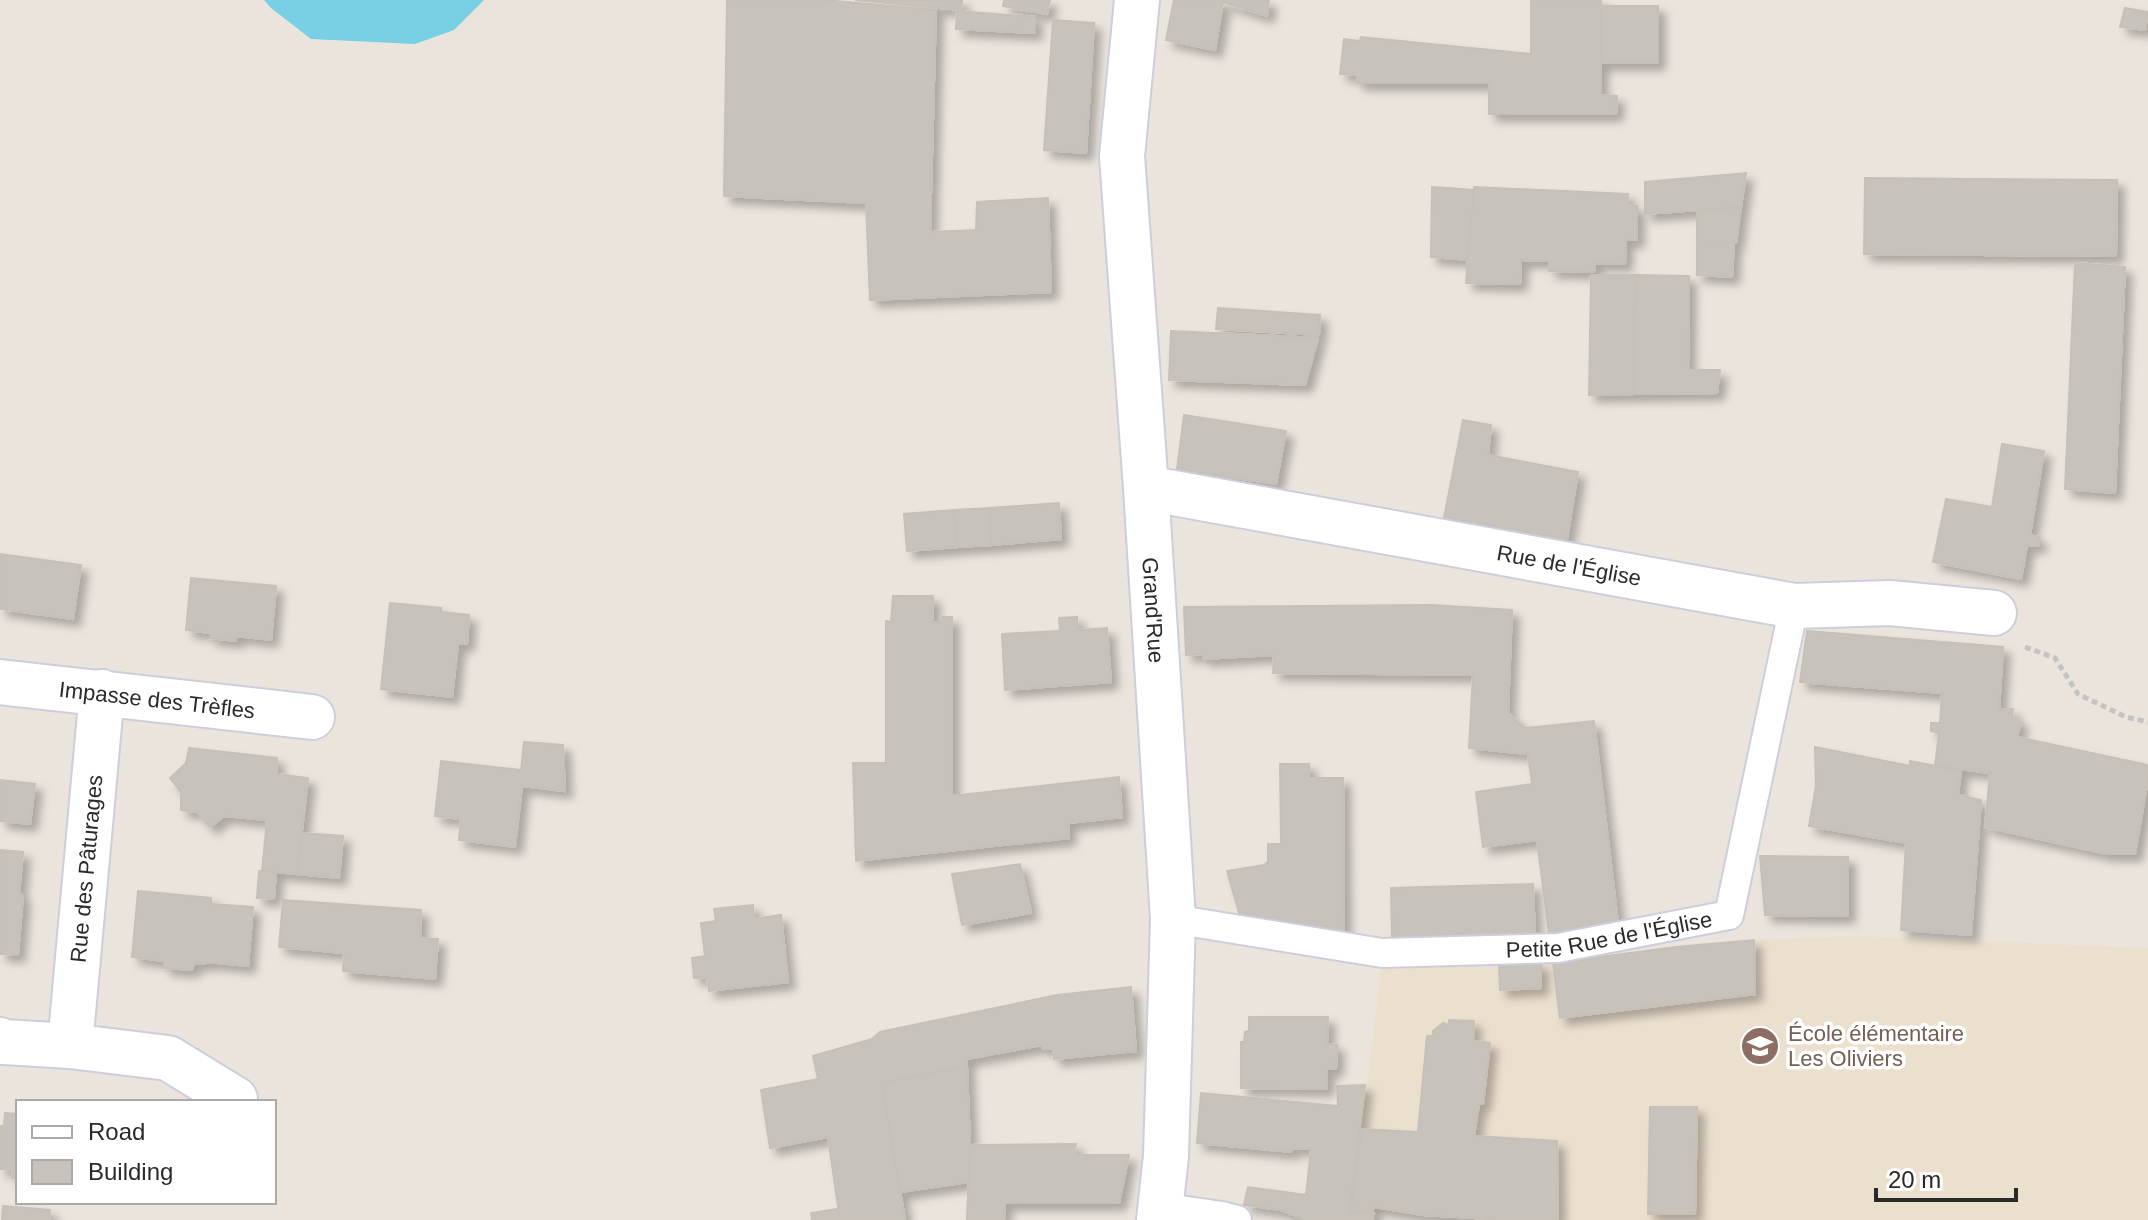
<svg xmlns="http://www.w3.org/2000/svg" width="2148" height="1220" font-family="Helvetica,sans-serif">
  <style>
    .education { fill: #ebdfce }
    .water { fill: #78d0e5 }
    .building { fill: #c7c2bb; stroke: #c6c0b7; stroke-width: 2; filter: url(#shadow) }
    .lines { fill: none; stroke-linecap: round; stroke-linejoin: round }
    .lane-casing { stroke: #cbcfdb; stroke-width: 32 }
    .street-casing { stroke: #cbcfdb; stroke-width: 48 }
    .secondary-casing { stroke: #cbcfdb; stroke-width: 48 }
    .path { stroke: #c3c3c3; stroke-width: 5; stroke-dasharray: 6 4; stroke-linecap: butt }
    .lane { stroke: #fff; stroke-width: 28 }
    .street { stroke: #fff; stroke-width: 44 }
    .secondary { stroke: #fff; stroke-width: 44 }
    .labels { text-anchor: middle; stroke-width: 7; stroke-linejoin: round; paint-order: stroke }
    .street-label { font-size: 22px; fill: #2a2a2a; stroke: #fff }
    .education-label { font-size: 22px; fill: #785e54; stroke: #fff; text-anchor: start }
  </style>
  <defs>
    <filter id="shadow"><feDropShadow dx="7" dy="7" stdDeviation="4" flood-color="#0004"/></filter>
  </defs>
  <rect width="100%" height="100%" fill="#ebe4dd"/>
  <polygon class="education" points="1854,936 2148,948 2148,1220 1508,1220 1351,1211 1382,963 1545,963 1756,940"/>
  <polygon class="water" points="264,0 484,0 454,30 415,44 311,39 271,8"/>
  <g class="building">
    <polygon points="727,0 824,0 936,10 930,232 976,230 977,202 1048,198 1051,292 870,300 866,203 724,196"/>
    <polygon points="855,0 962,0 961,10"/>
    <polygon points="1004,0 1050,0 1047,14 1003,6"/>
    <polygon points="1174,0 1269,0 1267,16 1223,2 1215,50 1166,40"/>
    <polygon points="1531,0 1601,0 1601,95 1617,96 1616,114 1489,114 1489,83 1356,83 1358,75 1340,74 1344,39 1360,41 1361,37 1531,54"/>
    <polygon points="1601,6 1658,6 1658,63 1602,63"/>
    <polygon points="2125,8 2148,12 2145,30 2120,27"/>
    <polygon points="957,11 1035,17 1035,33 956,29"/>
    <polygon points="1053,20 1094,23 1086,153 1044,150"/>
    <polygon points="1746,173 1741,207 1645,214 1645,182"/>
    <polygon points="1865,178 2117,180 2116,256 1864,254"/>
    <polygon points="1432,187 1474,190 1470,260 1431,257"/>
    <polygon points="1474,187 1628,194 1627,205 1637,206 1637,240 1626,240 1625,264 1595,263 1594,272 1549,271 1550,261 1521,260 1520,284 1466,283"/>
    <polygon points="1741,207 1736,243 1697,243 1697,211"/>
    <polygon points="1697,243 1734,243 1732,277 1697,275"/>
    <polygon points="2075,263 2125,267 2115,493 2065,489"/>
    <polygon points="1591,275 1635,275 1634,394 1589,395"/>
    <polygon points="1635,275 1689,276 1688,370 1720,370 1717,393 1634,394"/>
    <polygon points="1218,308 1320,315 1319,335 1216,329"/>
    <polygon points="1171,331 1318,338 1305,385 1169,380"/>
    <polygon points="1184,415 1286,431 1276,484 1177,470"/>
    <polygon points="1463,420 1491,425 1488,455 1578,472 1567,539 1444,518"/>
    <polygon points="2002,444 2044,451 2030,535 2039,537 2039,546 2027,545 2021,579 1933,562 1946,499 1992,507"/>
    <polygon points="1059,503 1061,539 991,545 989,508"/>
    <polygon points="989,508 991,545 957,547 954,510"/>
    <polygon points="954,510 957,547 907,551 904,514"/>
    <polygon points="0,554 81,565 73,619 0,609"/>
    <polygon points="191,578 276,586 271,640 236,636 236,641 210,638 210,633 186,630"/>
    <polygon points="893,596 933,596 932,623 941,622 942,617 952,617 952,796 1119,777 1122,817 1068,823 1069,838 856,861 853,763 886,763 886,621 891,622"/>
    <polygon points="390,603 441,608 441,612 469,615 467,644 458,644 452,697 381,689"/>
    <polygon points="1431,605 1512,610 1508,713 1525,728 1594,721 1618,923 1549,934 1537,840 1483,847 1476,792 1532,784 1528,754 1469,748 1473,675 1273,673 1274,655 1203,659 1203,654 1186,655 1184,607"/>
    <polygon points="1077,617 1078,630 1107,628 1111,682 1005,690 1002,634 1060,631 1059,618"/>
    <polygon points="1807,631 2003,647 1999,710 2013,709 2012,716 2021,722 2017,737 2148,765 2148,779 2135,854 2107,854 1985,827 1990,773 1935,766 1939,733 1931,731 1931,723 1940,723 1942,693 1800,682"/>
    <polygon points="524,742 563,745 565,791 522,786 515,847 459,840 461,819 435,816 441,761 521,770"/>
    <polygon points="1815,747 1910,766 1910,761 1961,771 1958,795 1981,800 1971,935 1901,930 1906,843 1809,826 1816,786"/>
    <polygon points="189,748 277,758 276,774 308,778 297,874 262,871 267,820 224,816 210,827 197,812 181,810 181,792 170,778 186,763"/>
    <polygon points="1280,764 1309,764 1309,778 1343,778 1344,930 1240,916 1227,871 1264,865 1268,862 1268,844 1281,844"/>
    <polygon points="0,780 35,784 30,824 0,821"/>
    <polygon points="302,833 343,836 339,878 297,874"/>
    <polygon points="0,850 23,852 19,894 23,895 18,955 0,954"/>
    <polygon points="1760,856 1848,857 1848,916 1765,915"/>
    <polygon points="1020,864 1031,913 962,925 952,874"/>
    <polygon points="259,871 276,872 274,899 257,898"/>
    <polygon points="1533,884 1535,937 1392,939 1391,888"/>
    <polygon points="138,891 211,898 211,904 253,907 248,966 206,962 205,964 194,963 192,970 164,968 164,961 132,957"/>
    <polygon points="283,900 421,910 420,938 438,939 435,979 343,971 344,953 279,947"/>
    <polygon points="753,905 754,919 781,915 788,982 709,991 707,977 694,978 692,958 705,956 701,923 716,921 714,909"/>
    <polygon points="1754,940 1755,994 1560,1018 1553,963 1676,947"/>
    <polygon points="1499,963 1541,963 1541,988 1500,990"/>
    <polygon points="1131,987 1136,1051 1054,1059 1053,1048 1043,1049 1042,1045 967,1059 967,1066 882,1083 905,1220 840,1220 828,1137 770,1148 761,1090 818,1079 813,1056 872,1039 880,1032 1057,995"/>
    <polygon points="1249,1017 1328,1017 1327,1044 1337,1045 1336,1069 1327,1069 1327,1089 1241,1088 1241,1042 1244,1042 1245,1032 1249,1031"/>
    <polygon points="1449,1020 1474,1021 1473,1041 1490,1043 1483,1104 1479,1104 1474,1136 1557,1141 1558,1220 1508,1220 1423,1215 1373,1207 1373,1212 1351,1211 1362,1129 1418,1132 1427,1036 1433,1036 1433,1031 1443,1023 1449,1025"/>
    <polygon points="967,1066 970,1145 969,1182 900,1192 882,1083"/>
    <polygon points="1365,1085 1349,1212 1374,1214 1372,1220 1309,1220 1280,1210 1244,1205 1248,1187 1306,1195 1311,1149 1292,1148 1291,1152 1197,1143 1201,1093 1338,1106 1337,1086"/>
    <polygon points="1650,1107 1697,1107 1695,1214 1648,1214"/>
    <polygon points="5,1113 18,1114 18,1179 12,1178 13,1170 0,1169 0,1126 4,1126"/>
    <polygon points="1076,1144 1074,1155 1129,1155 1119,1203 1005,1203 1004,1220 967,1220 970,1145"/>
    <polygon points="3,1206 50,1210 49,1220 2,1220"/>
    <polygon points="838,1209 840,1220 812,1220 811,1213"/>
  </g>
  <g class="lines">
    <g class="lane-casing">
      <g id="lane">
        <path id="s1" d="M1173,919L1382,953L1558,948L1729,915L1794,606"/>
        <polyline points="1160,1207 1222,1216 1237,1220"/>
      </g>
    </g>
    <g class="street-casing">
      <g id="street">
        <path id="s2" d="M1146,488L1794,606L1890,603L1994,613"/>
        <path id="s3" d="M0,682L312,717"/>
        <polyline points="0,1040 4,1042 70,1046 168,1058 235,1099"/>
        <path id="s4" d="M70,1046L102,692"/>
      </g>
    </g>
    <g class="secondary-casing">
      <g id="secondary">
        <path id="s5" d="M1137,0L1122,156L1146,488L1173,919L1166,1156L1159,1220"/>
      </g>
    </g>
    <polyline class="path" points="2025,647 2055,658 2078,694 2126,717 2148,722"/>
    <use href="#lane" class="lane"/>
    <use href="#street" class="street"/>
    <use href="#secondary" class="secondary"/>
  </g>
  <defs>
    <g id="school-disc" transform="scale(2)"><circle r="9.5" fill="#8d6e63" stroke="#fff"/><path d="M0-5L7-2L0 1L-7-2ZM-4 1L0 2.5L4 1V4Q0 6-4 4Z" fill="#fff"/></g>
  </defs>
  <g fill-rule="evenodd">
    <use href="#school-disc" x="1760" y="1046"/>
  </g>
  <g class="labels">
    <g class="street-label">
      <text dy="8" stroke="none"><textPath href="#s2" startOffset="430">Rue de l'Église</textPath></text>
      <text dy="8" stroke="none"><textPath href="#s5" startOffset="612">Grand'Rue</textPath></text>
      <text dy="8" stroke="none"><textPath href="#s3" startOffset="158">Impasse des Trèfles</textPath></text>
      <text dy="8" stroke="none"><textPath href="#s4" startOffset="178">Rue des Pâturages</textPath></text>
      <text dy="8" stroke="none"><textPath href="#s1" startOffset="440">Petite Rue de l'Église</textPath></text>
    </g>
    <g class="education-label">
      <text x="1788" y="1041">École élémentaire<tspan x="1788" dy="25">Les Oliviers</tspan></text>
    </g>
  </g>
  <rect x="16" y="1100" width="260" height="104" fill="#ffffff" stroke="#aaaaaa" stroke-width="2"/>
  <rect x="32" y="1126" width="40" height="12" fill="#ffffff" stroke="#aaaaaa" stroke-width="2"/>
  <text x="88" y="1140" font-size="24" fill="#2a2a2a">Road</text>
  <rect x="32" y="1160" width="40" height="24" fill="#c7c2bb" stroke="#aaaaaa" stroke-width="2"/>
  <text x="88" y="1180" font-size="24" fill="#2a2a2a">Building</text>
  <path d="M1876 1188v12h140v-12" fill="none" stroke="#2a2a2a" stroke-width="4"/>
  <text x="1888" y="1188" font-size="24" fill="#2a2a2a" stroke="#ffffff" stroke-width="6" paint-order="stroke">20 m</text>
</svg>
